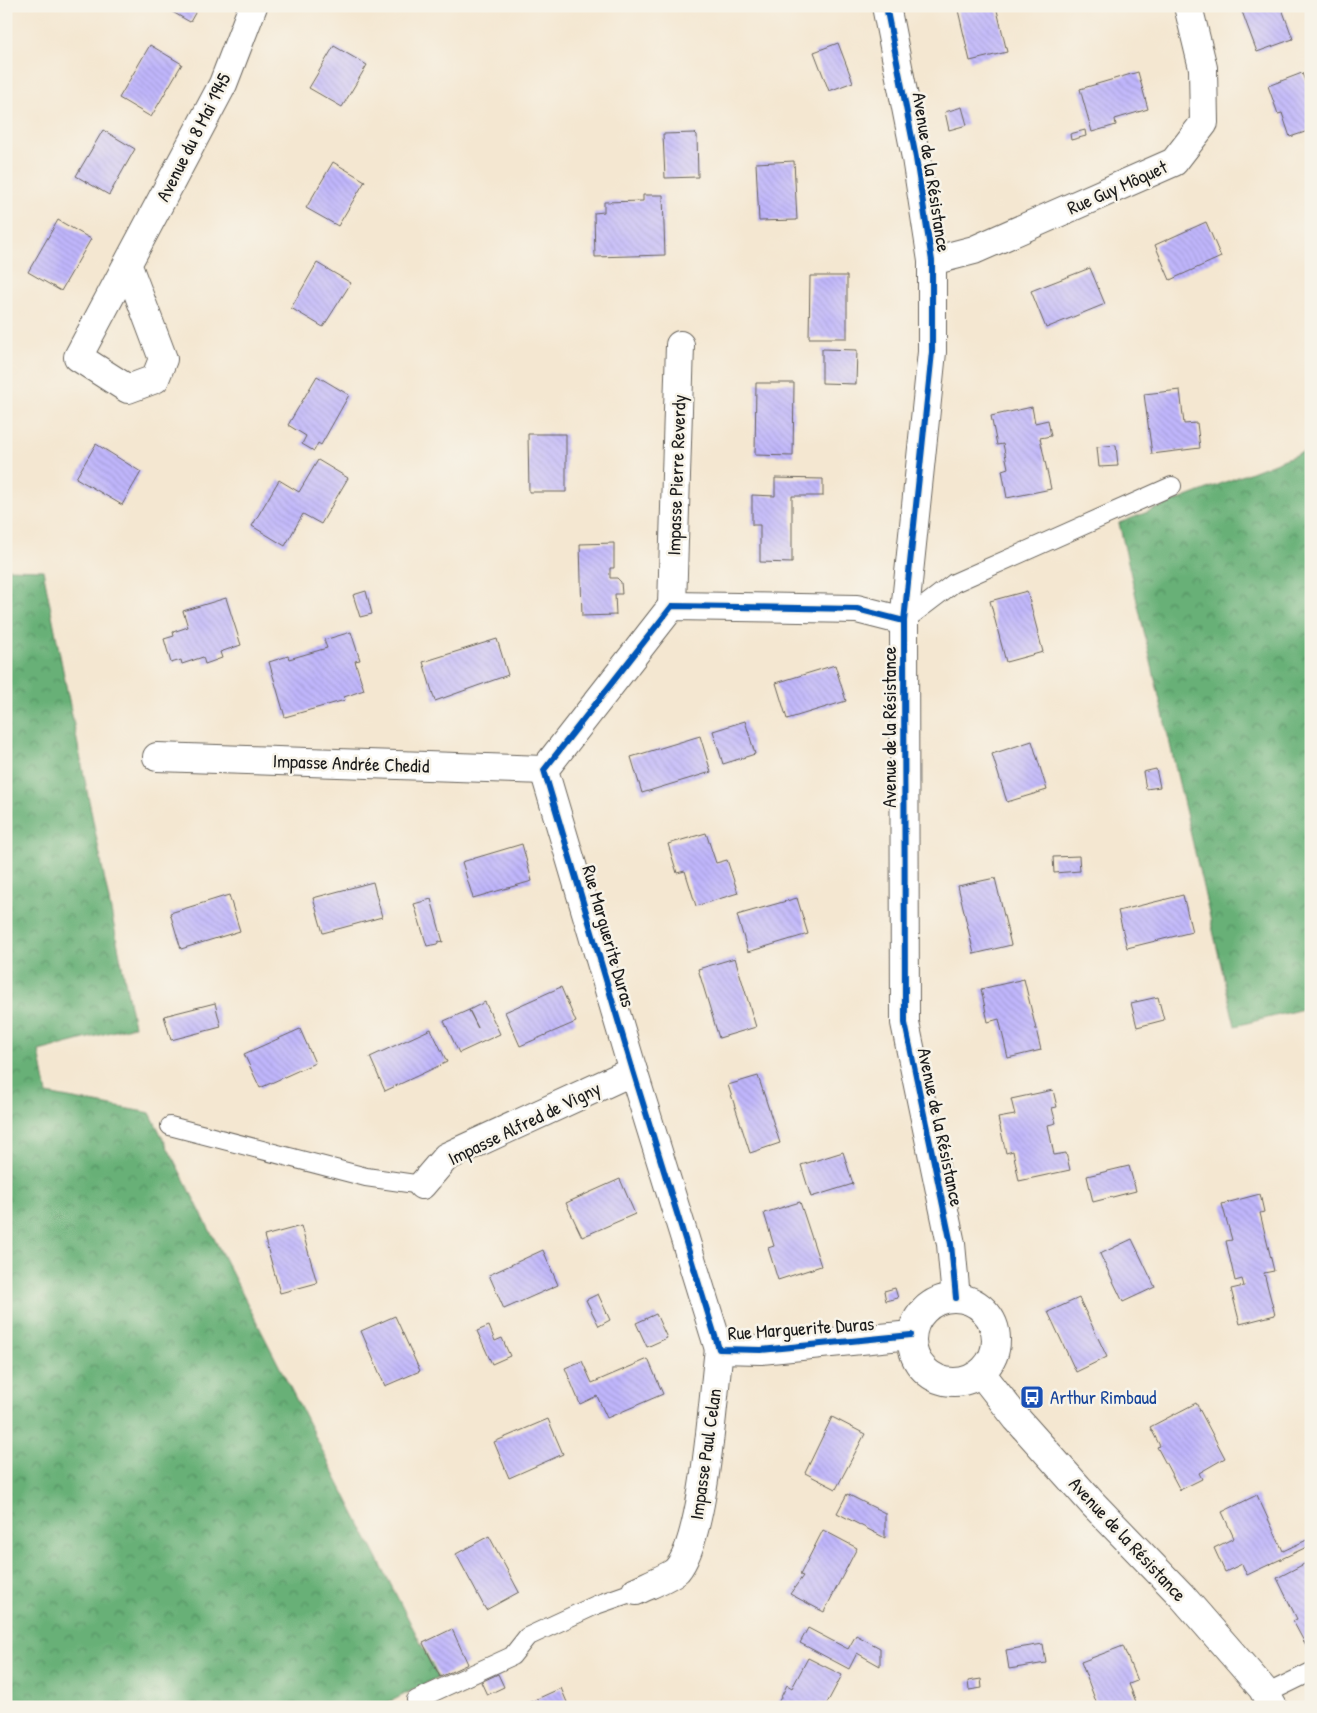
<svg xmlns="http://www.w3.org/2000/svg" width="1317" height="1713" font-family="'Patrick Hand',sans-serif">
  <style>
    .forest { fill: url(#forest-crowns); stroke: #42664a }
    .building { fill: url(#building-back-hatch) }
    .lines { fill: none; stroke-linecap: round; stroke-linejoin: round }
    .service-casing { stroke: #68635b; stroke-width: 20 }
    .minor-casing { stroke: #68635b; stroke-width: 30 }
    .service { stroke: #fff; stroke-width: 18 }
    .minor { stroke: #fff; stroke-width: 28 }
    .cycleway-casing { stroke: #f7f3e8; stroke-width: 9 }
    .cycleway { stroke: #0057b8; stroke-width: 6 }
    .labels { text-anchor: middle; stroke-width: 5; stroke-linejoin: round; paint-order: stroke }
    .street-label { font-size: 19px; fill: #1c1c1c; stroke: #f7f3e8 }
    .transit-label { font-size: 19px; fill: #164399; stroke: #f7f3e8; text-anchor: start }
  </style>
  <defs>
    <pattern id="forest-crowns" width="20" height="18" patternUnits="userSpaceOnUse" patternTransform="scale(1.25)"><rect width="20" height="18" fill="#67b077"/><path d="M2 6a3 3 0 1 1 6 0M12 15a3 3 0 1 1 6 0" fill="none" stroke="#548e61"/></pattern>
    <pattern id="building-back-hatch" width="6" height="6" patternUnits="userSpaceOnUse" patternTransform="scale(1.25)"><rect width="6" height="6" fill="#c0b6fc"/><path d="M-1 5l2 2M0 0l6 6M5-1l2 2" fill="none" stroke="#a49cd7"/></pattern>
  </defs>
  <rect width="100%" height="100%" fill="#f7f3e8"/>
  <filter id="ink" filterUnits="userSpaceOnUse"><feTurbulence type="fractalNoise" baseFrequency=".02" numOctaves="2"/><feDisplacementMap in="SourceGraphic" scale="10" xChannelSelector="R" yChannelSelector="G"/><feConvolveMatrix kernelMatrix="1 2 1 2 8 2 1 2 1" color-interpolation-filters="sRGB"/></filter>
  <filter id="wash" filterUnits="userSpaceOnUse"><feTurbulence type="fractalNoise" baseFrequency=".0096" numOctaves="4" result="noise"/><feDisplacementMap in="SourceGraphic" scale="20" xChannelSelector="R" yChannelSelector="G"/><feGaussianBlur stdDeviation="1.12" result="paint"/><feColorMatrix in="noise" values="0 0 0 0 0 0 0 0 0 0 0 0 0 0 0 0 0 1.4 0 .05"/><feComposite in="paint" operator="in"/></filter>
  <g filter="url(#wash)">
    <rect width="100%" height="100%" fill="#f4e7d1"/>
    <g class="forest">
      <polygon points="1311,449 1311,1007 1235,1026 1119,523"/>
      <polygon points="6,569 43,570 134,1026 39,1051 47,1094 150,1113 438,1677 380,1707 6,1707"/>
    </g>
    <g id="blocks">
      <g class="building">
        <polygon points="162,6 199,6 190,22"/>
        <polygon points="957,6 996,6 1007,52 970,61"/>
        <polygon points="1240,6 1281,6 1293,39 1257,52"/>
        <polygon points="838,43 853,82 829,91 814,52"/>
        <polygon points="150,45 182,64 151,117 119,98"/>
        <polygon points="334,46 367,65 342,107 309,88"/>
        <polygon points="1138,72 1148,109 1115,119 1116,125 1092,132 1080,89"/>
        <polygon points="1302,73 1311,97 1311,130 1290,137 1282,113 1278,114 1268,86"/>
        <polygon points="962,107 967,125 949,130 945,112"/>
        <polygon points="103,130 135,149 109,195 76,176"/>
        <polygon points="1085,130 1086,136 1071,140 1070,134"/>
        <polygon points="695,133 697,135 698,177 665,178 663,134"/>
        <polygon points="794,161 797,220 759,221 756,163"/>
        <polygon points="333,162 365,181 338,226 306,208"/>
        <polygon points="643,195 663,195 665,255 595,257 594,213 604,212 604,202 643,201"/>
        <polygon points="58,220 91,239 61,291 28,272"/>
        <polygon points="1206,222 1221,257 1170,280 1155,245"/>
        <polygon points="317,263 351,283 323,327 291,308"/>
        <polygon points="1090,268 1105,304 1046,328 1031,291"/>
        <polygon points="810,276 847,276 847,338 809,338"/>
        <polygon points="822,349 857,350 856,384 822,383"/>
        <polygon points="317,376 349,395 321,445 318,443 314,451 302,444 306,436 288,425"/>
        <polygon points="756,383 794,383 793,456 755,455"/>
        <polygon points="1180,390 1184,424 1197,423 1200,448 1152,454 1144,394"/>
        <polygon points="1032,407 1035,423 1048,420 1051,436 1040,438 1051,489 1007,498 1002,470 1008,468 1003,444 997,445 991,416"/>
        <polygon points="528,434 566,434 566,492 529,492"/>
        <polygon points="96,444 141,472 122,505 76,478"/>
        <polygon points="1116,445 1118,466 1099,467 1097,447"/>
        <polygon points="318,460 348,478 321,524 303,514 285,546 252,526 279,480 299,492"/>
        <polygon points="775,478 823,479 823,496 792,496 792,563 760,562 760,525 752,525 752,495 775,496"/>
        <polygon points="614,543 614,568 610,568 610,578 617,578 621,582 622,594 615,594 616,615 582,616 580,544"/>
        <polygon points="366,591 372,614 360,617 353,595"/>
        <polygon points="1027,591 1043,652 1006,662 990,601"/>
        <polygon points="226,598 241,645 220,652 222,658 205,664 203,657 182,664 181,660 171,663 164,639 174,636 173,632 188,627 183,611"/>
        <polygon points="351,632 360,660 355,661 364,690 344,697 345,700 285,717 269,662 288,656 289,659 327,648 324,640"/>
        <polygon points="497,639 508,675 435,701 423,662"/>
        <polygon points="835,665 846,701 787,719 776,683"/>
        <polygon points="745,721 755,754 723,764 713,731"/>
        <polygon points="700,736 711,772 642,793 631,757"/>
        <polygon points="1032,741 1047,790 1007,802 992,754"/>
        <polygon points="1156,769 1160,787 1146,789 1143,772"/>
        <polygon points="706,833 716,863 727,860 738,893 696,906 685,871 677,873 668,844"/>
        <polygon points="522,844 532,881 473,898 462,862"/>
        <polygon points="1079,856 1080,871 1054,873 1053,857"/>
        <polygon points="995,878 1011,945 974,954 958,886"/>
        <polygon points="373,882 382,917 323,933 313,898"/>
        <polygon points="229,895 240,931 181,949 170,913"/>
        <polygon points="1183,895 1192,932 1127,948 1118,911"/>
        <polygon points="797,898 808,934 748,952 737,915"/>
        <polygon points="431,899 443,942 439,941 437,944 427,946 414,904"/>
        <polygon points="735,958 756,1027 719,1038 698,969"/>
        <polygon points="1024,979 1041,1050 1008,1058 999,1019 988,1022 981,989"/>
        <polygon points="561,987 576,1022 520,1046 505,1012"/>
        <polygon points="1158,997 1164,1020 1137,1027 1131,1003"/>
        <polygon points="485,1002 500,1034 459,1053 444,1021 469,1010 478,1028 469,1010"/>
        <polygon points="215,1003 221,1027 171,1040 164,1016"/>
        <polygon points="300,1029 315,1063 260,1088 244,1054"/>
        <polygon points="431,1029 447,1062 385,1091 370,1057"/>
        <polygon points="758,1076 780,1143 750,1153 728,1085"/>
        <polygon points="1053,1090 1057,1107 1052,1108 1056,1123 1048,1125 1054,1155 1066,1153 1070,1170 1019,1181 1013,1151 1006,1153 998,1118 1015,1115 1011,1099"/>
        <polygon points="843,1152 853,1184 811,1197 801,1165"/>
        <polygon points="1129,1166 1136,1191 1093,1202 1087,1176"/>
        <polygon points="620,1179 635,1214 582,1237 566,1203"/>
        <polygon points="1260,1194 1264,1212 1260,1213 1274,1271 1264,1273 1275,1315 1240,1324 1231,1289 1244,1286 1242,1279 1235,1281 1226,1241 1232,1240 1222,1204"/>
        <polygon points="800,1202 821,1266 778,1280 768,1248 774,1246 764,1213"/>
        <polygon points="301,1226 317,1283 280,1293 264,1236"/>
        <polygon points="1132,1239 1155,1287 1123,1302 1100,1254"/>
        <polygon points="543,1250 558,1285 504,1309 489,1275"/>
        <polygon points="895,1288 898,1298 886,1301 884,1291"/>
        <polygon points="598,1294 610,1320 599,1326 586,1300"/>
        <polygon points="1079,1298 1107,1357 1076,1372 1048,1312"/>
        <polygon points="656,1314 667,1338 647,1347 636,1323"/>
        <polygon points="395,1316 420,1371 385,1386 361,1331"/>
        <polygon points="489,1326 495,1341 502,1338 510,1356 492,1364 477,1331"/>
        <polygon points="648,1359 663,1394 607,1418 597,1396 580,1404 565,1368 582,1361 592,1383"/>
        <polygon points="1196,1403 1225,1458 1199,1473 1202,1479 1180,1490 1157,1447 1160,1446 1150,1427"/>
        <polygon points="832,1417 865,1434 836,1489 805,1473"/>
        <polygon points="548,1419 563,1454 509,1478 494,1442"/>
        <polygon points="847,1494 885,1513 885,1538 837,1513"/>
        <polygon points="1257,1495 1283,1551 1311,1538 1311,1545 1247,1575 1242,1564 1225,1572 1214,1548 1234,1538 1222,1512"/>
        <polygon points="823,1530 857,1548 824,1612 790,1594 803,1576 800,1575"/>
        <polygon points="489,1536 519,1592 486,1610 456,1554"/>
        <polygon points="1308,1562 1311,1568 1311,1647 1308,1649 1293,1621 1297,1619 1277,1578"/>
        <polygon points="808,1628 848,1649 856,1635 880,1648 880,1666 857,1653 849,1669 800,1643"/>
        <polygon points="452,1629 468,1664 440,1677 423,1643"/>
        <polygon points="1043,1644 1046,1663 1009,1669 1006,1650"/>
        <polygon points="1123,1646 1137,1681 1129,1684 1138,1707 1098,1707 1081,1662"/>
        <polygon points="808,1658 842,1675 825,1707 776,1707 787,1685 792,1688"/>
        <polygon points="498,1674 504,1687 487,1695 481,1682"/>
        <polygon points="981,1679 982,1688 969,1690 968,1681"/>
        <polygon points="561,1688 569,1707 527,1707 526,1704"/>
      </g>
    </g>
  </g>
  <g filter="url(#ink)">
    <use href="#blocks" fill-opacity="0" stroke="#68635b" stroke-width="1"/>
    <g class="lines">
      <g class="service-casing">
        <g id="service">
          <polyline points="904,621 954,583 1172,486"/>
          <polyline points="170,1126 366,1177 422,1185"/>
          <polyline points="1266,1694 1311,1672"/>
          <polyline points="416,1700 512,1656 527,1637 596,1605 636,1591"/>
        </g>
      </g>
      <g class="minor-casing">
        <g id="minor">
          <polyline points="886,6 916,158 932,261 932,352 904,621 905,1023 951,1244 956,1298"/>
          <polyline points="932,261 974,250 1174,162 1204,123 1203,68 1188,6"/>
          <polyline points="128,266 163,359 155,379 128,389 78,357 223,84 253,6"/>
          <polyline points="672,606 680,345"/>
          <polyline points="904,621 857,609 672,606 544,770 633,1071 719,1349 761,1350 911,1335"/>
          <polyline points="157,757 544,770"/>
          <polyline points="422,1185 446,1157 633,1071"/>
          <circle cx="954" cy="1340" r="42"/>
          <polyline points="981,1373 1017,1419 1093,1504 1181,1595 1262,1688 1273,1707"/>
          <path d="M636,1591C646,1586 670,1577 677,1570C705,1538 713,1395 719,1349"/>
        </g>
      </g>
      <use href="#service" class="service"/>
      <use href="#minor" class="minor"/>
      <g class="cycleway-casing">
        <g id="cycleway">
          <polyline points="886,6 916,158 932,261 932,352 904,621 905,1023 951,1244 956,1298"/>
          <polyline points="904,621 857,609 672,606 544,770 633,1071 719,1349 761,1350 911,1335"/>
        </g>
      </g>
      <use href="#cycleway" class="cycleway"/>
    </g>
  </g>
  <defs>
    <g id="bus-square" transform="scale(1.25)"><rect x="-9" y="-9" width="18" height="18" rx="4" fill="#1a4fb4" stroke="#f7f3e8"/><path d="M-5-6H5V4H4V6H2V4H-2V6H-4V4H-5ZM-3.5-4V0h7V-4ZM-3.5 1.2v1.5H-2V1.2ZM2 1.2v1.5H3.5V1.2Z" fill="#fff"/></g>
  </defs>
  <g fill-rule="evenodd">
    <use href="#bus-square" x="1032" y="1397"/>
  </g>
  <g class="labels">
    <g class="street-label">
      <text transform="translate(193 137) rotate(-63)" y="7">Avenue du 8 Mai 1945</text>
      <text transform="translate(932 172) rotate(81)" y="7">Avenue de la Résistance</text>
      <text transform="translate(1117 187) rotate(-24)" y="7">Rue Guy Môquet</text>
      <text transform="translate(676 475) rotate(-88)" y="7">Impasse Pierre Reverdy</text>
      <text transform="translate(889 727) rotate(-90)" y="7">Avenue de la Résistance</text>
      <text transform="translate(351 763) rotate(2)" y="7">Impasse Andrée Chedid</text>
      <text transform="translate(609 936) rotate(74)" y="7">Rue Marguerite Duras</text>
      <text transform="translate(524 1123) rotate(-26)" y="7">Impasse Alfred de Vigny</text>
      <text transform="translate(941 1127) rotate(78)" y="7">Avenue de la Résistance</text>
      <text transform="translate(801 1328) rotate(-4)" y="7">Rue Marguerite Duras</text>
      <text transform="translate(705 1454) rotate(-82)" y="7">Impasse Paul Celan</text>
      <text transform="translate(1128 1539) rotate(47)" y="7">Avenue de la Résistance</text>
    </g>
    <g class="transit-label">
      <text x="1050" y="1404">Arthur Rimbaud</text>
    </g>
  </g>
  <rect width="1317" height="1713" fill="none" stroke="#f7f3e8" stroke-width="25"/>
</svg>
